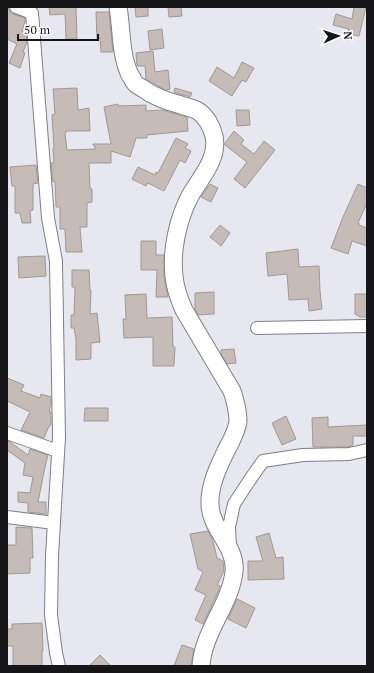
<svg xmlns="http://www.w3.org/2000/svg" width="374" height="673" font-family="'PT Serif',serif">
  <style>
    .building { fill: #c5bcb7; stroke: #a19893 }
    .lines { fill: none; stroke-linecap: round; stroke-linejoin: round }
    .street-casing { stroke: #7f7f87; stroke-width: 14 }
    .secondary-casing { stroke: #7f7f87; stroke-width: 19 }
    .street { stroke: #fff; stroke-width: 12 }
    .secondary { stroke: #fff; stroke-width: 17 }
  </style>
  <rect width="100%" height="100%" fill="#e7e7f0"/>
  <g class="building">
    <polygon points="49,7 76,7 77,39 66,39 65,14 50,15"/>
    <polygon points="135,7 148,7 148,16 136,17"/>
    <polygon points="168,7 181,7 182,16 169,17"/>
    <polygon points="354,7 366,7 359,36 348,34 349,29 333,25 336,14 352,19"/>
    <polygon points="7,8 9,9 10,12 13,14 25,18 25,21 22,31 26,33 27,42 23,52 25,53 20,68 9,63 17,44 7,39"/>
    <polygon points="96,12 109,12 113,52 101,52 100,38 97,39"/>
    <polygon points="162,29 164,48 150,50 148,31"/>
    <polygon points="153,51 155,72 168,70 170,89 166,90 160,87 146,79 145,66 137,66 136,53"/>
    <polygon points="242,62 254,68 246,82 242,80 232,96 209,81 217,67 234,78"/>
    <polygon points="77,88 78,110 89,108 90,131 66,131 66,133 65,133 67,150 95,149 95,146 93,145 93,144 111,144 104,107 118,104 118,106 146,105 146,111 162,110 187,117 188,131 147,135 147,138 136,138 130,157 111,151 111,163 89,163 90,189 92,189 92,202 87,203 87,227 80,227 82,252 66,252 65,229 60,229 60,207 56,207 55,181 53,182 51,163 54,163 53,148 54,148 52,115 55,114 53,89"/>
    <polygon points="175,88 192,93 190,97 174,92"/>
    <polygon points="236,110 249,110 250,125 237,126"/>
    <polygon points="234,131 244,140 241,144 254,154 264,141 275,150 245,188 234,179 247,162 225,145 225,143"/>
    <polygon points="176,138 188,144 185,148 191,151 185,163 180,160 164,191 148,183 146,186 132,179 138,167 155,175 156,172 158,173"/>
    <polygon points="36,165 38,183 33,184 33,210 30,211 31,223 22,223 20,213 15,213 15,186 12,186 10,167"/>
    <polygon points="210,184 218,188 211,202 201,197"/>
    <polygon points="358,184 367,188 367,203 358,223 359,223 359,225 367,228 367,246 352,241 348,254 331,248 343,217"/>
    <polygon points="220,225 230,233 221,246 210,237"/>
    <polygon points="141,241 156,241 156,255 164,255 164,277 168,297 156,297 157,270 141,270"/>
    <polygon points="298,249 299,267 319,266 320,291 322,309 309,311 308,299 289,300 287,274 268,276 266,253"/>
    <polygon points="45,256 46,276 19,278 18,257"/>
    <polygon points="72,270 89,270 90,290 91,290 90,314 97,313 100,342 91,343 91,359 76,360 76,339 74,328 71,328 71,315 74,315 75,287 72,287"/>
    <polygon points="214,292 214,314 198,315 195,309 195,293"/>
    <polygon points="146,294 147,318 172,317 173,347 175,347 174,366 153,366 153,337 124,338 123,319 126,319 125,295"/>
    <polygon points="355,294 367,294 367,317 360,317 355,314"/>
    <polygon points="234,349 236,363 227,364 221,354 221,350"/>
    <polygon points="7,378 24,385 21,391 40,398 41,394 51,397 51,404 49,411 51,412 51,424 50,426 49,426 44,438 21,430 30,412 7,401"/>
    <polygon points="85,408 108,408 108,421 84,421"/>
    <polygon points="286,416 296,439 282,445 272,423"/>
    <polygon points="328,417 328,427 367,425 367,436 353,436 353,445 348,447 313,447 312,418"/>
    <polygon points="7,441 10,442 28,455 30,449 48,455 45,467 38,502 46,502 46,514 28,512 28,503 18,502 18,492 30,493 33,477 23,475 25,463 7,450"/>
    <polygon points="16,527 32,528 33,558 30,558 30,573 7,574 7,545 16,545"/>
    <polygon points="208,531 213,541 217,558 223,561 224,571 217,585 220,586 218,592 203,624 195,620 206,595 195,590 203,572 198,569 190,534"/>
    <polygon points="269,533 276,558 283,557 284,579 248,580 248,561 263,561 256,537"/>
    <polygon points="237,599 255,608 246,628 228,619"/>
    <polygon points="42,623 43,651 42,651 42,666 13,666 13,646 7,646 7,629 12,629 12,624"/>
    <polygon points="182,645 194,649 191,666 174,666"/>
    <polygon points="100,655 111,666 89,666"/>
  </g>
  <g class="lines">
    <g class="street-casing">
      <g id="street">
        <polyline points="16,7 32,13 48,218 56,261 59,437 52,556 51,615 56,653 59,666"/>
        <polyline points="257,328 367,326"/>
        <polyline points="7,433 58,451"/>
        <polyline points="7,517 54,523"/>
        <polyline points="230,547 229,527 234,504 249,481 263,461 303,455 349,454 367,450"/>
      </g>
    </g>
    <g class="secondary-casing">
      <path id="secondary" d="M118,7C122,30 120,54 130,75C132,77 133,81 135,83C136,85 140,87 142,88C154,97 167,101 181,105C186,107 193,108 198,111C206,116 212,127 214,136C219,159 200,178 190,196C178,219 171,250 174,276C175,287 179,299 184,310L232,391C235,399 238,413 238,421C237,431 231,441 227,449C219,465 209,486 210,504C210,529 237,546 234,572C230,605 203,632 201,666"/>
    </g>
    <use href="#street" class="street"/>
    <use href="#secondary" class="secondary"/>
  </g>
  <rect width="374" height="673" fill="none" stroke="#161619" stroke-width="16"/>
  <g transform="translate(338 36) rotate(87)" stroke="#ffffff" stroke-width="3" paint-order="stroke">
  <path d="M0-3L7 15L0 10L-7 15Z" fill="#161619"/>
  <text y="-6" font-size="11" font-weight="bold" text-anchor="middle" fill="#161619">N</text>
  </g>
  <path d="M18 34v6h80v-6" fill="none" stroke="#161619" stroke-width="2"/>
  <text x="24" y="34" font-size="12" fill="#161619" stroke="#ffffff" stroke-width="3" paint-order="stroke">50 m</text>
</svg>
